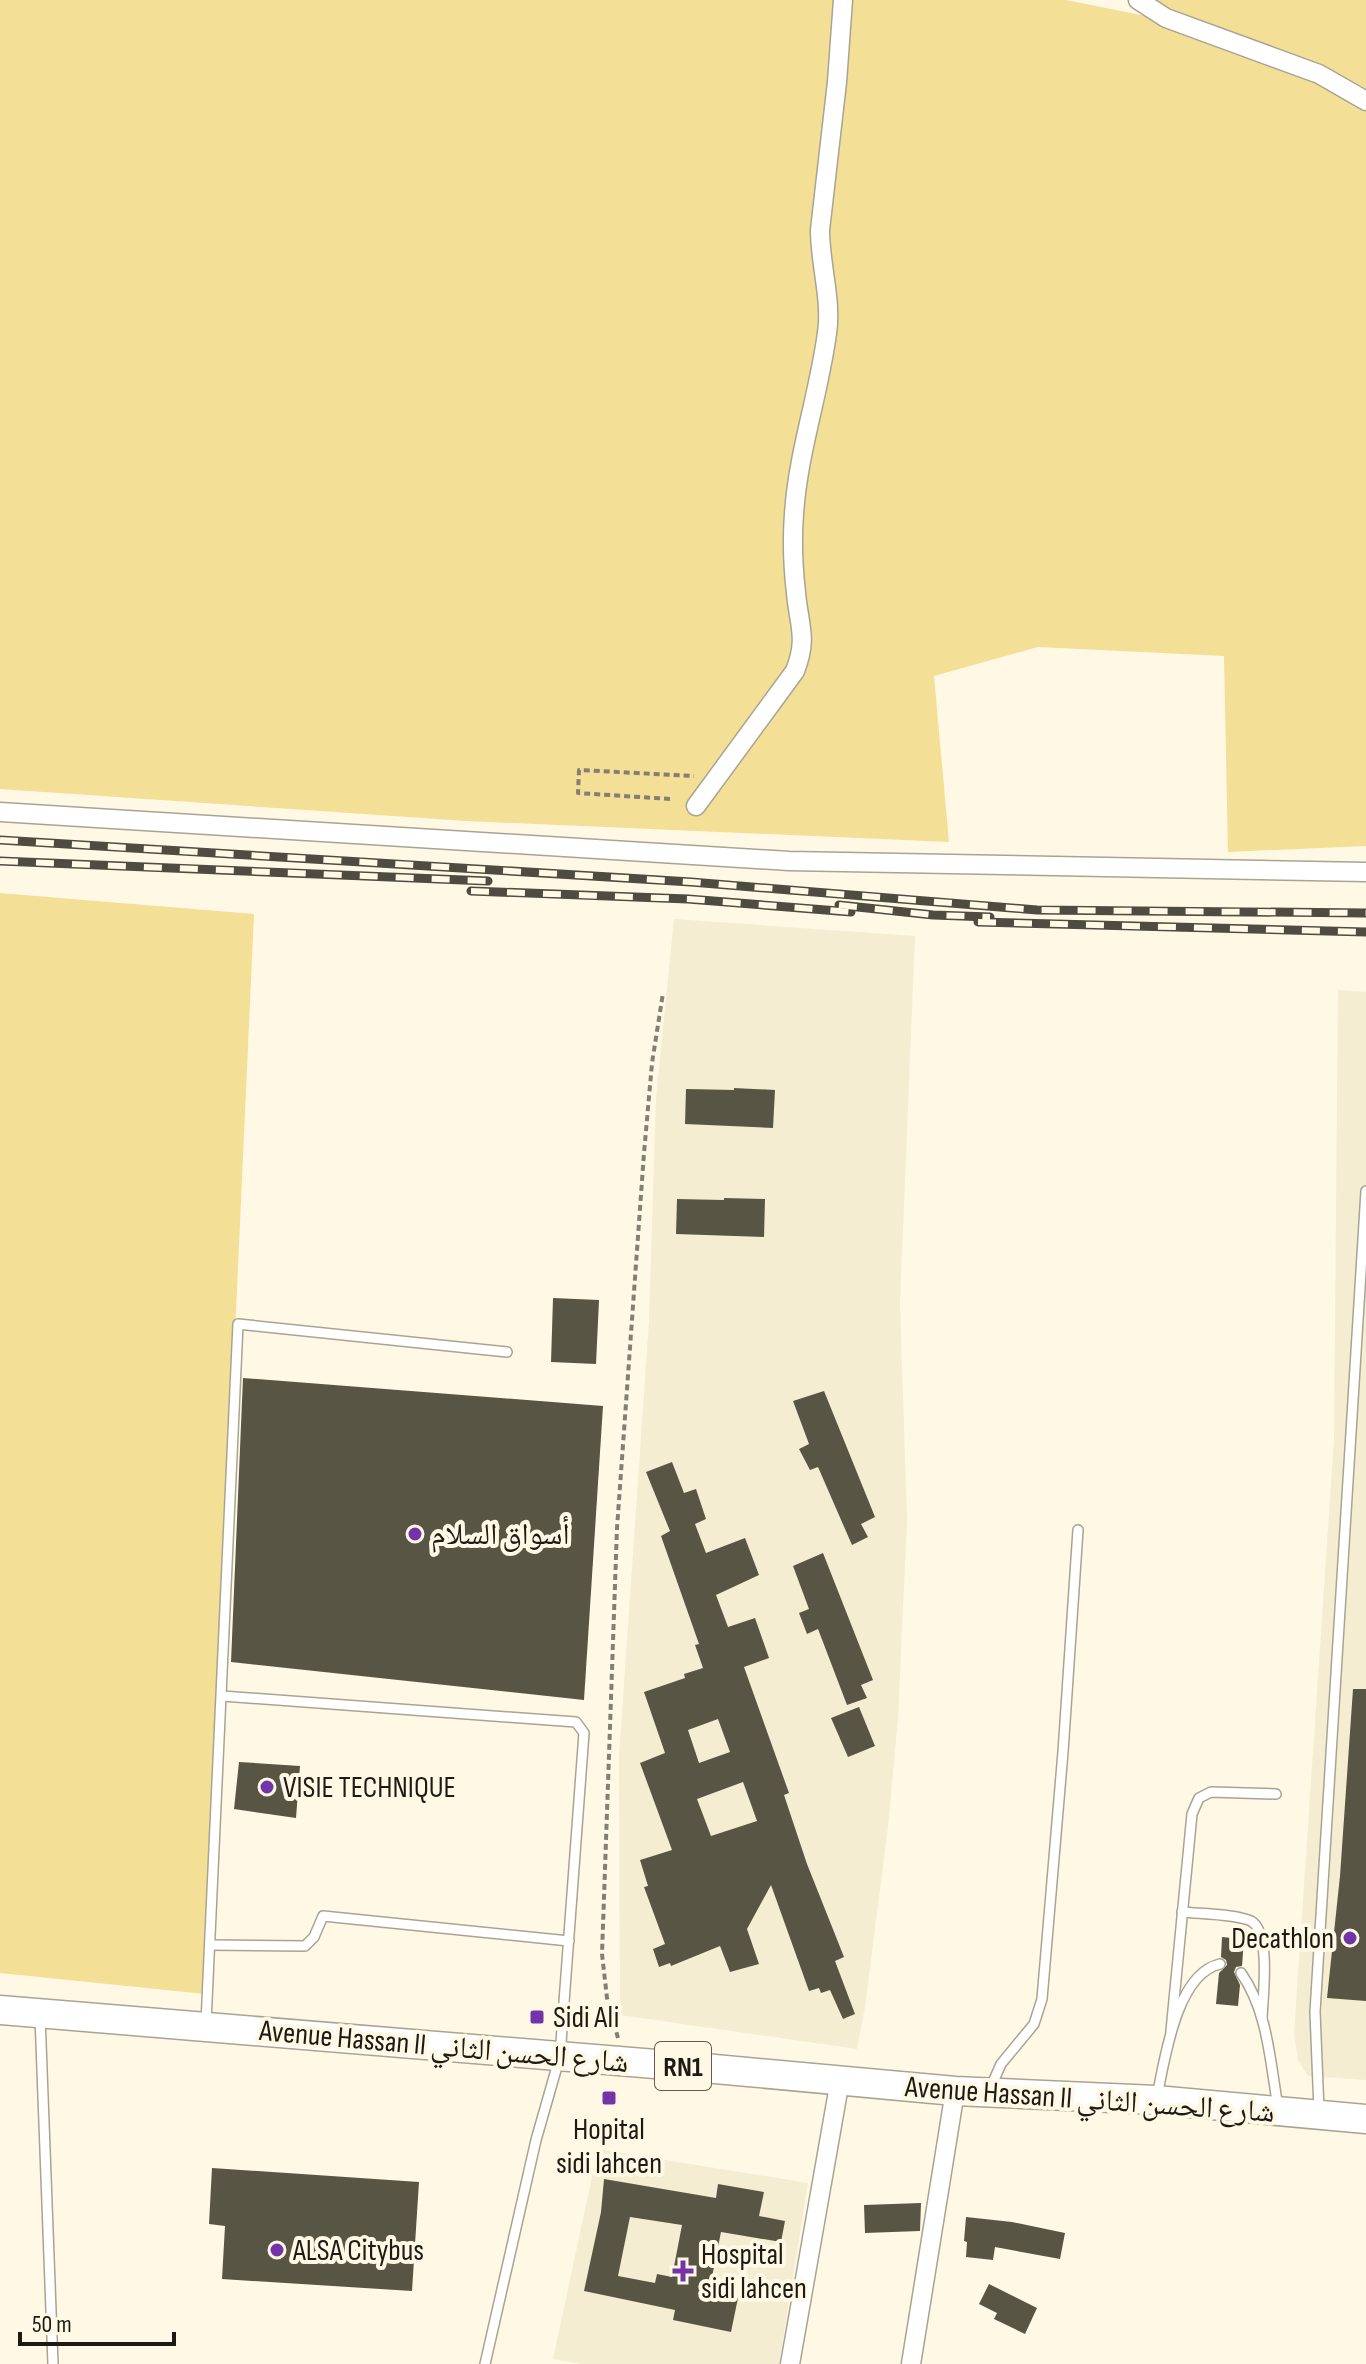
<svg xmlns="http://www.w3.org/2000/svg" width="1366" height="2364" font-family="'Sofia Sans Condensed','Noto Naskh Arabic',sans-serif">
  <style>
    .built { fill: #f4edd2 }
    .green { fill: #f3df96 }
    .building { fill: #595545; fill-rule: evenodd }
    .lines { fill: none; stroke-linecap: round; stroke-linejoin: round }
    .lane-casing { stroke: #a9a492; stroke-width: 12 }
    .street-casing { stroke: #a9a492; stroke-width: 21 }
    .primary-casing { stroke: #a9a492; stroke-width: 31 }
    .path { stroke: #837f72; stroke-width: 4; stroke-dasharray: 6 4; stroke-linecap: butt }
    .lane { stroke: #fff; stroke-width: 9 }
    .street { stroke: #fff; stroke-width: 18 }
    .primary { stroke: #fff; stroke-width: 28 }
    .rail-casing { stroke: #4e4b41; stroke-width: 9 }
    .rail { stroke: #fef8e5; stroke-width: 6; stroke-dasharray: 18; stroke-linecap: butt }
    .poi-dot { fill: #7334a9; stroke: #fef8e5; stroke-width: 3 }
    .labels { text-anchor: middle; stroke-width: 8; stroke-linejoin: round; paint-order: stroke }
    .shield { fill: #fef8e5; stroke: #605d52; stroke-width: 2 }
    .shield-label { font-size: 28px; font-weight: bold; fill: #1c1a13 }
    .poi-label { font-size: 30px; fill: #1c1a13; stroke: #fef8e5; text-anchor: start }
    .street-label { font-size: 30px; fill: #1c1a13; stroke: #fef8e5 }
  </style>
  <rect width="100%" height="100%" fill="#fef8e5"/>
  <g class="built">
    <polygon points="674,919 915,936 900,1303 907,1520 898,1718 888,1827 865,2007 857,2049 620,2015 619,1757 649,1321 656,1099"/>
    <polygon points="1338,990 1366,992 1366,2080 1308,2076 1298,2060 1294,2034 1334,1440"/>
    <polygon points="598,2149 808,2183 779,2364 582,2364 553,2359"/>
  </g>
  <g class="green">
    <polygon points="0,0 1066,0 1146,16 1147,0 1366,0 1366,846 1228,852 1224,656 1038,647 934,676 949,842 466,821 0,789"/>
    <polygon points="0,893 254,914 205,1994 0,1973"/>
  </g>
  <g class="building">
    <polygon points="734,1088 775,1090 773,1128 685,1124 686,1089 734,1090"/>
    <polygon points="724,1198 765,1199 764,1237 676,1234 677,1199 724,1200"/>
    <polygon points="553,1298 599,1300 596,1364 551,1362"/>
    <polygon points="243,1378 603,1406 584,1700 231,1662"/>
    <polygon points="824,1391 875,1517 861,1524 868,1537 852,1545 818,1467 810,1470 799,1449 809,1444 793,1401"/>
    <path d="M672,1462L684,1493L696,1489L706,1519L695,1524L706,1553L745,1538L759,1575L716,1595L728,1627L755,1618L769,1658L744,1667L789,1793L784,1795L807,1864L844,1957L835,1961L855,2014L843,2019L830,1990L821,1993L819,1988L809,1991L771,1885L747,1929L759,1964L730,1972L720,1946L671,1966L670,1963L659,1967L653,1949L665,1944L644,1887L648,1886L640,1860L672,1850L640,1763L665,1753L644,1692L685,1678L684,1674L703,1668L695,1645L699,1644L661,1536L670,1531L646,1472ZM718,1719L730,1752L699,1763L688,1730ZM743,1782L757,1821L711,1836L697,1799Z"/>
    <polygon points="823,1553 873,1680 861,1685 867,1698 847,1705 818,1629 807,1634 799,1613 809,1609 793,1566"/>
    <polygon points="1353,1689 1366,1689 1366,2001 1327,1998 1340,1876"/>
    <polygon points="859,1707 875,1746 848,1757 831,1718"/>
    <polygon points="239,1762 300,1766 296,1818 234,1809"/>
    <polygon points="1222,1937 1244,1939 1242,1966 1236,1967 1234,1972 1240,1985 1238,2006 1216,2004 1219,1973 1227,1965 1226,1960 1221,1957"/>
    <polygon points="212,2168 419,2182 412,2291 222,2279 225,2226 209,2224"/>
    <path d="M604,2179L716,2198L718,2184L764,2192L759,2216L785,2221L781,2242L721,2232L709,2292L738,2298L731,2332L673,2320L675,2310L584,2291L601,2212ZM630,2217L682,2225L672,2277L657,2274L655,2283L618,2276Z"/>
    <polygon points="921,2203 920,2231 865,2233 864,2205"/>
    <polygon points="966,2217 1012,2222 1065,2233 1060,2259 995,2247 993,2260 966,2257 967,2242 964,2241"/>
    <polygon points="989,2284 1037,2308 1025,2334 994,2319 997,2313 979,2304"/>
  </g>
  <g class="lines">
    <g class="lane-casing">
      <g id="lane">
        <polyline points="222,1696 576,1722 584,1733 560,2056 536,2140 485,2364"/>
        <path d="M1182,1912C1201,1914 1235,1914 1251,1921C1271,1932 1263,1996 1262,2018"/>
        <polyline points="210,1945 305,1946 314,1937 323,1916 569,1941"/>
        <path d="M1241,1973C1268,2011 1270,2062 1278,2107"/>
        <polyline points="40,2016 53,2364"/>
        <polyline points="206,2023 238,1324 507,1352"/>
        <polyline points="1171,2031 1192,1814 1199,1798 1211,1792 1276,1794"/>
        <polyline points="990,2089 1001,2064 1034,2024 1042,1999 1063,1752 1078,1530"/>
        <path d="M1157,2096C1165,2059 1176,1974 1220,1964"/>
        <polyline points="1319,2110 1315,2012 1366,1191"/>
      </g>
    </g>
    <g class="street-casing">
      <g id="street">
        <polyline points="1138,0 1166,18 1319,74 1366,101"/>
        <path d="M696,806L795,671C808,638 799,626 796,593C793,567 792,540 794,514C798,452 819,394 827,333C832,301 820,264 820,230L837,82L843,0"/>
        <polyline points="0,812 789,861 1366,872"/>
        <polyline points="790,2364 840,2080"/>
        <polyline points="911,2364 955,2091"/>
      </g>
    </g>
    <g class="primary-casing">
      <polyline id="primary" points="0,2010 704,2068 955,2091 1156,2100 1366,2119"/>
    </g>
    <g class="path">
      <polyline points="670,799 578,793 579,770 694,776"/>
      <polyline points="618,2038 607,1998 602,1954 617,1528 644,1153 652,1063 663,993"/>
    </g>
    <use href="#lane" class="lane"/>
    <use href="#street" class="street"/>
    <use href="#primary" class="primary"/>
    <g class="rail-casing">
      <g id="rail">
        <polyline points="0,840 691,882 1037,910 1366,913"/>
        <polyline points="0,861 488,881"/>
        <polyline points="471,891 688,899 851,912"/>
        <polyline points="839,905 933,915 990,917"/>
        <polyline points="978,922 1366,932"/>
      </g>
    </g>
    <use href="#rail" class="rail"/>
  </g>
  <g class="poi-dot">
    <circle cx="415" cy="1534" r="8"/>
    <circle cx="267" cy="1787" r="8"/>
    <circle cx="1350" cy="1938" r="8"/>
    <rect x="529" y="2009" width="16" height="16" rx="4"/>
    <rect x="601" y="2090" width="16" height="16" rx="4"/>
    <circle cx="277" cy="2250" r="8"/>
    <path d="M679 2259h8v8h8v8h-8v8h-8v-8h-8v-8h8z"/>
  </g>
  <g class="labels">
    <rect class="shield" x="655" y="2042" width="56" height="48" rx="6"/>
    <g class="shield-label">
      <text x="683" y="2076">RN1</text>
    </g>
    <g class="poi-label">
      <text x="431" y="1544">أسواق السلام</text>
      <text x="283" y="1797">VISIE TECHNIQUE</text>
      <text x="1334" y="1948" text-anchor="end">Decathlon</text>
      <text x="553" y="2027">Sidi Ali</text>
      <text x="609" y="2139" text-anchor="middle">Hopital<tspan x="609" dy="34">sidi lahcen</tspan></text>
      <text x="293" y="2260">ALSA Citybus</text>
      <text x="701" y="2264">Hospital<tspan x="701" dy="34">sidi lahcen</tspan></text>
    </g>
    <g class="street-label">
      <text transform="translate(444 2046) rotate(5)" y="10">Avenue Hassan II شارع الحسن الثاني</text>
      <text transform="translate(1090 2099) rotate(4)" y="10">Avenue Hassan II شارع الحسن الثاني</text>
    </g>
  </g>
  <path d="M20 2332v12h154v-12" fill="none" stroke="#1c1a13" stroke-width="4"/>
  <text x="32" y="2332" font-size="24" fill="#1c1a13" stroke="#fef8e5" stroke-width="6" paint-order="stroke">50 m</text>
</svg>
